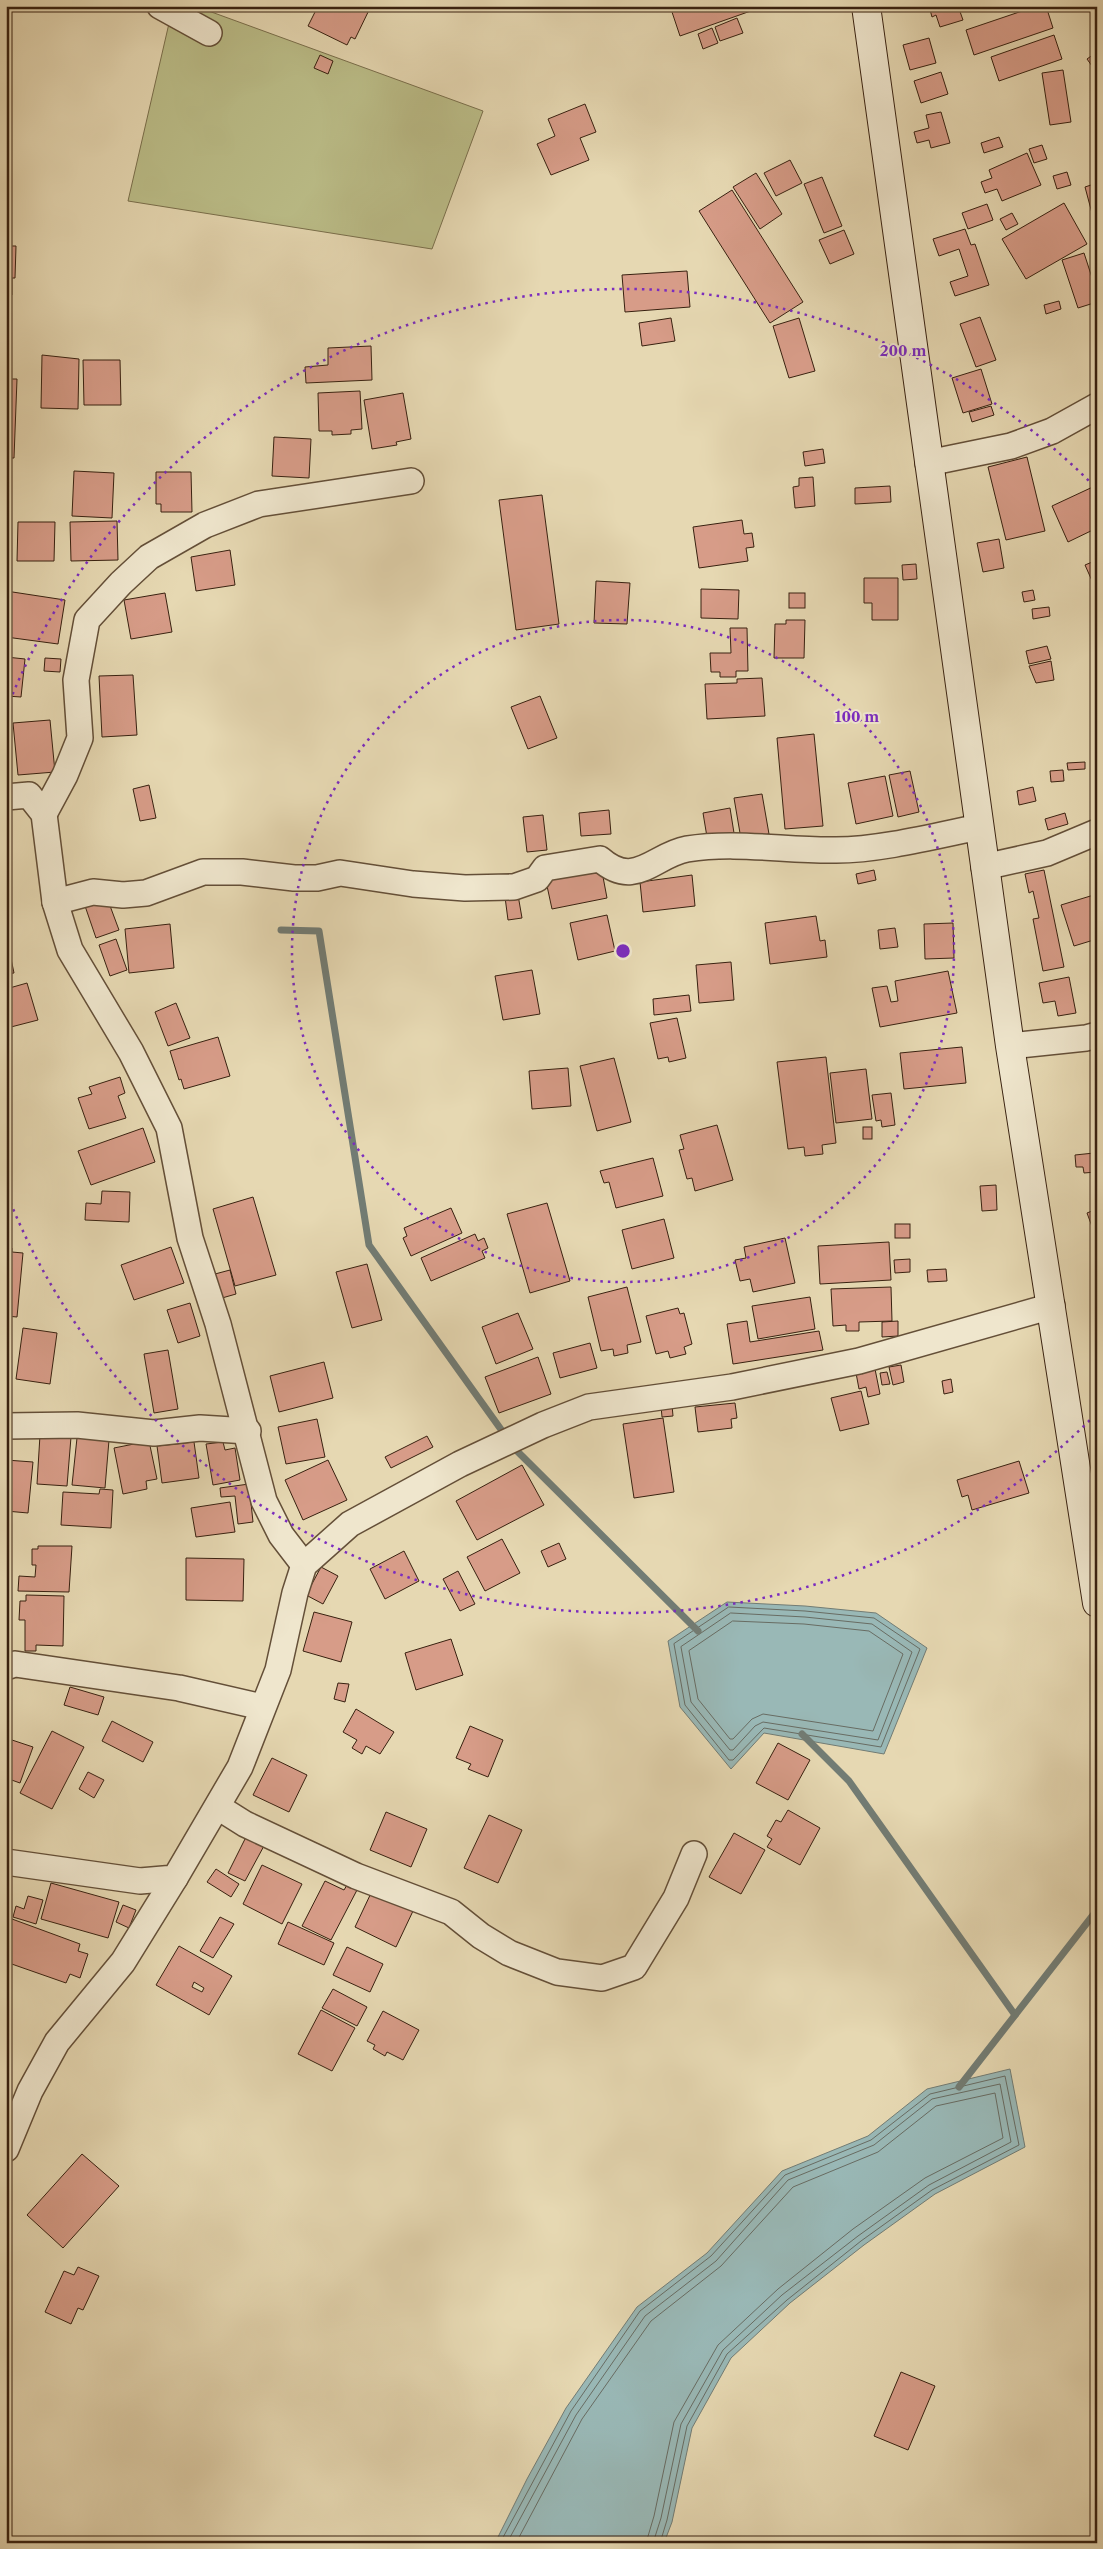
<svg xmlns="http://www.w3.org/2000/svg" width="1103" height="2549" font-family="'Libre Caslon Text',serif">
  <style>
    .green { fill: #bbbd88; stroke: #7a6f4c }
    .water { fill: #99b8b6; stroke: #727c74 }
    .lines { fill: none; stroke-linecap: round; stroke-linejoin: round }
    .shore { stroke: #686c63; stroke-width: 1 }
    .stream { stroke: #727c74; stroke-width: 7 }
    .building { fill: #d79c88; stroke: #382110; fill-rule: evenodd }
    .street-casing { stroke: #644f38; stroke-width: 28 }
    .secondary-casing { stroke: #382110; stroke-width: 30 }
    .street { stroke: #efe6cd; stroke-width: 25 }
    .secondary { stroke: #efe6cd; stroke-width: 28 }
    .ring { fill: none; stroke: #7b2cbf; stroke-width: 2.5; stroke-dasharray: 2.5 5 }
    .centre { fill: #7b2cbf; stroke: #efe6cd; stroke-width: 2.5 }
    .ring-label { font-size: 15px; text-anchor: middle; font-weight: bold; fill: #7b2cbf; stroke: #efe6cd; stroke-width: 4; stroke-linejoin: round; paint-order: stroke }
  </style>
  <rect width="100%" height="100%" fill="#e6d8b2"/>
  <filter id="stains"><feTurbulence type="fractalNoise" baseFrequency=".004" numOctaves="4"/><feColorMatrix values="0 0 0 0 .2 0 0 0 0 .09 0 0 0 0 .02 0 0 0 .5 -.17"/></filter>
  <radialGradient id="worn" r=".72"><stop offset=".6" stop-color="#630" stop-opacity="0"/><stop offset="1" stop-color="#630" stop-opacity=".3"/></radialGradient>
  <polygon class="green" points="173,6 195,6 483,111 432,249 128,201"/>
  <g class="water">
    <polygon points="727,1602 805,1606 876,1613 927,1648 884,1754 764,1733 731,1769 680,1707 668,1641"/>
    <polygon points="1010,2069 1025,2147 935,2194 864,2245 790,2303 731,2358 692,2428 672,2522 664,2543 495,2543 527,2479 566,2408 637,2307 707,2253 782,2171 868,2136 927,2089"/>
  </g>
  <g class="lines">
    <g class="shore">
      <polygon points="729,1607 805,1611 874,1618 920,1649 881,1747 764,1728 733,1760 729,1760 685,1705 674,1644"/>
      <polygon points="731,1613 805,1617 872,1624 912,1652 878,1740 763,1722 755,1726 733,1750 730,1750 691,1702 681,1647"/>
      <polygon points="733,1621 804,1624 869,1631 903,1654 873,1731 763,1714 752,1719 733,1739 730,1739 698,1699 689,1651"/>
      <polyline points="500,2543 571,2411 640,2311 711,2256 785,2175 871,2140 930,2094 1005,2076 1019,2145 932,2190 861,2241 787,2300 727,2354 687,2426 667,2520 660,2543"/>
      <polyline points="507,2543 576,2415 645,2316 716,2261 788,2180 874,2145 932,2099 1000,2084 1011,2142 929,2185 858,2236 782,2295 723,2350 681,2424 661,2518 653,2543"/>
      <polyline points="516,2543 582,2419 651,2321 721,2266 793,2187 878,2152 936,2106 995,2093 1003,2138 925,2178 853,2229 778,2289 718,2345 674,2422 654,2516 646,2543"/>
    </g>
    <g class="stream">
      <polyline points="281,930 319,931 369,1245 515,1449 698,1631"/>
      <polyline points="802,1734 849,1781 1015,2015"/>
      <polyline points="959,2087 1097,1910"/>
    </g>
  </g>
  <g class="building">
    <polygon points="318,6 371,6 355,39 351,37 347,45 308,26"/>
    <polygon points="670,6 762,6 762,7 680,36"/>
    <polygon points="929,6 958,6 963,20 940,27 936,15 932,17"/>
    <polygon points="1037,6 1046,6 1053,28 974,55 966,30"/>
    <polygon points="737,18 743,33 720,41 715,27"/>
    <polygon points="712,28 718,43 703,49 698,34"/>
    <polygon points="1054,35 1062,59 999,81 991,57"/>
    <polygon points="929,38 936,63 910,70 903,45"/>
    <polygon points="1097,52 1097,73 1087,59"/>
    <polygon points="320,55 333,61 328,74 314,68"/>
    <polygon points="1063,70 1071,122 1050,125 1042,73"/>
    <polygon points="941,72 948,94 921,103 914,81"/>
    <polygon points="585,104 596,132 580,138 589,160 551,175 537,144 555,136 548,119"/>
    <polygon points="941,112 950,143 931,148 929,140 917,143 914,132 929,128 926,115"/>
    <polygon points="999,137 1003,147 984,153 981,143"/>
    <polygon points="1042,145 1047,159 1034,163 1029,149"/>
    <polygon points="1027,153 1041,185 1002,201 997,189 985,193 981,182 992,178 989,170"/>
    <polygon points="790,160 802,183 776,196 764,173"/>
    <polygon points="1067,172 1071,185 1057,189 1053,176"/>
    <polygon points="756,173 782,214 760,229 733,187"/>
    <polygon points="822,177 842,226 824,233 804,184"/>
    <polygon points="1097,183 1097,232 1085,187"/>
    <polygon points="732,190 803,302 770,323 699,211"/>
    <polygon points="1064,203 1087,244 1026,279 1002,239"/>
    <polygon points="987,204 993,220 968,229 962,213"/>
    <polygon points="1012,213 1018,224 1006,230 1000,219"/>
    <polygon points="965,229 971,245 975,244 989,285 955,296 950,282 968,276 959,249 939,256 933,239"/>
    <polygon points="844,230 854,254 830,264 819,240"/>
    <polygon points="6,246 16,246 15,278 12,278 12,295 6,295"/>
    <polygon points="1084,253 1097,293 1097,302 1078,308 1062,260"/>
    <polygon points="687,271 690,307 625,312 622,275"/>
    <polygon points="1059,301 1061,309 1046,314 1044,305"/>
    <polygon points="980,317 996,360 976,367 960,324"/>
    <polygon points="671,318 675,341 642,346 639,323"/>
    <polygon points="799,318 815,371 789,378 773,326"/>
    <polygon points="371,346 372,380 306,383 305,367 328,365 328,348"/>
    <polygon points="42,355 79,359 78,409 41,408"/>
    <polygon points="83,360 120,360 121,405 84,405"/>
    <polygon points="981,369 992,404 963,413 952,378"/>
    <polygon points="6,379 17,379 14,458 6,458"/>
    <polygon points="360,391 362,429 351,430 351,434 332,435 332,431 319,431 318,393"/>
    <polygon points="403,393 411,439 396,442 397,445 372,449 364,400"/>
    <polygon points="991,406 994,415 972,422 969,412"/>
    <polygon points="274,437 311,439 309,478 272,476"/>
    <polygon points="823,449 825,463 805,466 803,452"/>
    <polygon points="1027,457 1045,531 1006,540 988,467"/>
    <polygon points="74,471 114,473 112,518 72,516"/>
    <polygon points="156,472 191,472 192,512 161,512 161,504 156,504"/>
    <polygon points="813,477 815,506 795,508 793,487 799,486 799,478"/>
    <polygon points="1097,485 1097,528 1068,542 1052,506"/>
    <polygon points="890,486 891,502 855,504 855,488"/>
    <polygon points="542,495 559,624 516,630 499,500"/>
    <rect x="6" y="510" width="1" height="46"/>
    <polygon points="742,520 744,534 752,533 754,547 746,548 748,561 699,568 693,527"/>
    <polygon points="117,521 118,560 71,561 70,522"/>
    <polygon points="18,522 55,522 54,561 17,561"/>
    <polygon points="999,539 1004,568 983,572 977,543"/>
    <polygon points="230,550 235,585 196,591 191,557"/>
    <polygon points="1097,560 1097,592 1085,565"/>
    <polygon points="916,564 917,579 903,580 902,565"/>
    <polygon points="864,578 898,578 898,620 872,620 872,603 864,603"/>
    <polygon points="596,581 630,583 627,624 594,623"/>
    <polygon points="701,589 739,590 738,619 701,618"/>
    <polygon points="1033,590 1035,600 1024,602 1022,592"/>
    <polygon points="6,591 65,600 58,644 6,637"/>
    <polygon points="165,593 172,632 131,639 124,600"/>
    <rect x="789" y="593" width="16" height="15"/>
    <polygon points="1049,607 1050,616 1033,619 1032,609"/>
    <polygon points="786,620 805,620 804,658 774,658 775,624 786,624"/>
    <polygon points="730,628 747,628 748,671 736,671 736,677 720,677 720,672 711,672 710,653 731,653"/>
    <polygon points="1047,646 1051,659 1029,664 1026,651"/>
    <polygon points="6,657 25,659 21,697 6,696"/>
    <polygon points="45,658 61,659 60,672 44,671"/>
    <polygon points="1051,661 1054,680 1036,683 1029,666"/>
    <polygon points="133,675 137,735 102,737 99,676"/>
    <polygon points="762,678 765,716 707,719 705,684 737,683 737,679"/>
    <polygon points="540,696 557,738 528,749 511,707"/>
    <polygon points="50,720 55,772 18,775 13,723"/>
    <polygon points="814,734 823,826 785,829 777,738"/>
    <polygon points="1085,762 1085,769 1068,770 1067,763"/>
    <polygon points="1063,770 1064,781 1051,782 1050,771"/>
    <polygon points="910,771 919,812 898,817 889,775"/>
    <polygon points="885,776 893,816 856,824 848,783"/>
    <polygon points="149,785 156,818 140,821 133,789"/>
    <polygon points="1033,787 1036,801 1019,805 1017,791"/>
    <polygon points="762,794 769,834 741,839 734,798"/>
    <polygon points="730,808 734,833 707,837 703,813"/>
    <polygon points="609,810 611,834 581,836 579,813"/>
    <polygon points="1065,813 1068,824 1048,830 1045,819"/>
    <polygon points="543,815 547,850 527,852 523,817"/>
    <polygon points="600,861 607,898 552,909 544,872"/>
    <polygon points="874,870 876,880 858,884 856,874"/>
    <polygon points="1044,870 1064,967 1043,971 1033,919 1039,918 1033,891 1029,893 1025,874"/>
    <polygon points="692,875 695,906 643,912 640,882"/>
    <polygon points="1097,894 1097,939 1074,946 1061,905"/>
    <polygon points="106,895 119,930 96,938 84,903"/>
    <polygon points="518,895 522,918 508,920 505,897"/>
    <polygon points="607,915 615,951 578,960 570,923"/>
    <polygon points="816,916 820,941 825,940 827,957 770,964 765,923"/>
    <polygon points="953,923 954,958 925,959 924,924"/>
    <polygon points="170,924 174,968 129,973 125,929"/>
    <polygon points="895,928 898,947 880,949 878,930"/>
    <polygon points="6,935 14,973 6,974"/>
    <polygon points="116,939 127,970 110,976 99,945"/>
    <polygon points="731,962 734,1000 699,1003 696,965"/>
    <polygon points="532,970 540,1014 503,1020 495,976"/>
    <polygon points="948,971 957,1013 880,1027 872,988 887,986 891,1002 898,1001 895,981"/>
    <polygon points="1069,977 1076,1013 1058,1016 1055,1001 1043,1003 1039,983"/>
    <polygon points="27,983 38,1020 7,1028 6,989"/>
    <polygon points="689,995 691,1011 654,1015 653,999"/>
    <polygon points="176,1003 190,1038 168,1046 155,1012"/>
    <polygon points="677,1018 686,1058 669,1062 668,1057 658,1059 650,1023"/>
    <polygon points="218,1037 230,1076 184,1089 181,1079 179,1080 170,1051"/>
    <polygon points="962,1047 966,1083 904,1089 900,1053"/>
    <polygon points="826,1057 836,1143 822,1145 823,1154 805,1156 804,1147 788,1149 777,1062"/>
    <polygon points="614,1058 631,1122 597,1131 580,1066"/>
    <polygon points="568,1068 571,1106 532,1109 529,1071"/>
    <polygon points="866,1069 872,1119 836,1123 830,1073"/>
    <polygon points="120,1077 125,1093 118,1096 126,1118 89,1129 78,1098 92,1094 89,1087"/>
    <polygon points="891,1093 895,1125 882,1127 881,1120 876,1121 872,1095"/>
    <polygon points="717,1125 733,1180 695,1191 692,1178 687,1179 679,1150 684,1149 680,1135"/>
    <rect x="863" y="1127" width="9" height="12"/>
    <polygon points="143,1128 155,1162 91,1185 78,1151"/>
    <polygon points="1094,1153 1096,1172 1084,1173 1083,1167 1076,1167 1075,1155"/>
    <polygon points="653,1158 663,1196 616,1208 609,1182 604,1183 600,1171"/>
    <polygon points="996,1185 997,1210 982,1211 980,1186"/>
    <polygon points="102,1191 130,1192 129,1222 85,1220 86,1203 101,1204"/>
    <polygon points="253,1197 276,1275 235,1286 213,1209"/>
    <polygon points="547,1203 570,1281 530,1293 507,1214"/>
    <polygon points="451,1208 462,1233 411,1256 403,1238 407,1236 404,1228"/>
    <polygon points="1097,1209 1097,1240 1087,1213"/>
    <polygon points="664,1219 674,1258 632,1269 622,1230"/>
    <rect x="895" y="1224" width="15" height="14"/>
    <polygon points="475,1234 478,1241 484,1238 488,1248 482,1251 485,1258 431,1281 421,1258"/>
    <polygon points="785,1238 795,1283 753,1292 750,1279 740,1281 735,1260 746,1258 744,1247"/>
    <polygon points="889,1242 891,1280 820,1284 818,1246"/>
    <polygon points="6,1247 12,1248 12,1252 23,1253 17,1317 6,1316"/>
    <polygon points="171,1247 184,1283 134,1300 121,1265"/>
    <polygon points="910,1259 910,1272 895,1273 894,1260"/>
    <polygon points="367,1264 382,1320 352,1328 336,1272"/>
    <polygon points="946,1269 947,1281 928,1282 927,1270"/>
    <polygon points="230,1270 236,1294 222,1298 215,1274"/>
    <polygon points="627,1287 641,1342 627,1345 628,1353 614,1356 613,1349 601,1351 588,1297"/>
    <polygon points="891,1287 892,1321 859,1322 859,1331 846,1331 846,1325 833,1326 831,1289"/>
    <polygon points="810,1297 815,1329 758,1339 752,1306"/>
    <polygon points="190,1303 200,1336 178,1343 167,1310"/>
    <polygon points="678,1308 680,1314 684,1313 692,1344 684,1347 686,1354 670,1358 668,1351 656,1354 646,1316"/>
    <polygon points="518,1313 533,1349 496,1364 482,1327"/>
    <polygon points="747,1321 750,1342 819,1331 823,1350 733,1364 727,1324"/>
    <polygon points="898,1321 898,1336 882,1337 882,1322"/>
    <polygon points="23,1328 57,1333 50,1384 16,1379"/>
    <polygon points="590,1343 597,1368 560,1378 553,1353"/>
    <polygon points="168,1350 178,1409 154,1413 144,1354"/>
    <polygon points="538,1357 551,1394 499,1413 485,1377"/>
    <polygon points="324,1362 333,1398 279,1412 270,1376"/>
    <polygon points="901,1365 904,1382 893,1385 889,1367"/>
    <polygon points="875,1369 880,1394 868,1397 866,1387 859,1389 856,1373"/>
    <polygon points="887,1372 890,1384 882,1385 880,1373"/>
    <polygon points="951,1379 953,1392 944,1394 942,1381"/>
    <polygon points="861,1391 869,1424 840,1431 831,1398"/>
    <polygon points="735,1403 737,1418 731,1419 732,1428 698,1432 695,1407"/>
    <polygon points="672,1405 673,1416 662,1417 661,1406"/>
    <polygon points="663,1418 674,1492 634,1498 623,1424"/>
    <polygon points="317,1419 325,1457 286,1464 278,1427"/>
    <polygon points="40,1435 71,1437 67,1486 37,1484"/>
    <polygon points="427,1436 433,1447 391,1468 385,1457"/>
    <polygon points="77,1438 109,1440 105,1488 72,1485"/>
    <polygon points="149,1441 157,1479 146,1481 147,1489 123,1494 114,1448"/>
    <polygon points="194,1442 199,1478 162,1483 157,1446"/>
    <polygon points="223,1442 225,1450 235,1448 240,1480 213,1485 206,1444"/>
    <polygon points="6,1460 33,1462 28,1513 6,1511"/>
    <polygon points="328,1460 347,1500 303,1520 285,1480"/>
    <polygon points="1019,1461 1029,1493 972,1510 968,1495 962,1497 957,1480"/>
    <polygon points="522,1465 544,1505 477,1540 456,1501"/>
    <polygon points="249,1484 253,1522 238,1524 235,1496 221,1497 220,1488"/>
    <polygon points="100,1489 113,1490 111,1528 61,1525 63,1492 99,1494"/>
    <polygon points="230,1502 235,1532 196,1537 191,1508"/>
    <polygon points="502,1539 520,1573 485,1591 467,1557"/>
    <polygon points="559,1543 566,1559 548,1567 541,1551"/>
    <polygon points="38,1546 72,1546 69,1592 18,1591 19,1576 35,1577 36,1565 32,1565 32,1549 38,1549"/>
    <polygon points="404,1551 419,1581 385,1599 370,1569"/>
    <polygon points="186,1558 244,1559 243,1601 186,1600"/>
    <polygon points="321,1567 338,1576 323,1604 306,1595"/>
    <polygon points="458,1571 475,1604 460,1611 443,1579"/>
    <polygon points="26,1595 64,1596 63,1646 36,1645 36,1651 25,1651 25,1620 19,1620 20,1601 26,1601"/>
    <polygon points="314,1612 352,1622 341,1662 303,1651"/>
    <polygon points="451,1639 463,1675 416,1690 405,1653"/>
    <polygon points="338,1683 349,1684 345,1702 334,1699"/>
    <polygon points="70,1687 104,1697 98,1715 64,1705"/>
    <polygon points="356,1709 394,1732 380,1754 366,1746 362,1754 352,1748 357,1740 343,1732"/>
    <polygon points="112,1721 153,1742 143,1762 102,1741"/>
    <polygon points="470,1726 503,1740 488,1777 468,1769 471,1764 456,1758"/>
    <polygon points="52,1731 84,1747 52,1809 20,1793"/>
    <polygon points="6,1738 33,1747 20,1783 6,1778"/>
    <polygon points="778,1743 810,1760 788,1800 756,1783"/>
    <polygon points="272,1758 307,1775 289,1812 253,1795"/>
    <polygon points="88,1772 104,1780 94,1798 79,1789"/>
    <polygon points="788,1810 820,1828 800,1865 767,1847 772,1839 767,1836 776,1820 781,1822"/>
    <polygon points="386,1812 427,1829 411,1867 370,1850"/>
    <polygon points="489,1815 522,1830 498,1883 464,1868"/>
    <polygon points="734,1833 765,1850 741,1894 709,1877"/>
    <polygon points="247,1835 265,1844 245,1881 228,1873"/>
    <polygon points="262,1865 302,1884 282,1924 243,1904"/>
    <polygon points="216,1869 239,1884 231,1897 207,1882"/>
    <polygon points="325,1881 344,1890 347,1885 357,1890 331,1940 302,1926"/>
    <polygon points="51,1883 119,1902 108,1938 41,1919"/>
    <polygon points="372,1891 413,1911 396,1947 355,1927"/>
    <polygon points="28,1896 43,1900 36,1924 13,1917 16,1906 24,1909"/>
    <polygon points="123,1905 136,1910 129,1928 116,1922"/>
    <polygon points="220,1917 234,1924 213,1958 200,1951"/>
    <polygon points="12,1919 80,1944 78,1951 88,1954 80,1978 70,1974 66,1983 6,1962 6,1934"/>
    <polygon points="288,1922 334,1943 324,1965 278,1944"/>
    <path d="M179,1946L232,1976L209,2015L156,1985ZM194,1982L204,1988L202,1992L192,1987Z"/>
    <polygon points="347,1947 383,1964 370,1992 333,1975"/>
    <polygon points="333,1989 367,2007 357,2026 322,2008"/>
    <polygon points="321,2010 355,2028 332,2071 298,2054"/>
    <polygon points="383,2011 419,2030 403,2060 387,2052 385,2056 373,2049 375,2045 367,2041"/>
    <polygon points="82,2154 119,2186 63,2248 27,2215"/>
    <polygon points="78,2267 99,2276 83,2310 78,2308 71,2324 45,2312 64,2271 74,2275"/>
    <polygon points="901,2372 935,2386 908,2450 874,2436"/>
  </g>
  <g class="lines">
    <g class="street-casing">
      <g id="street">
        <polyline points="160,6 209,33"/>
        <polyline points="928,463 1011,446 1052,431 1097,406"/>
        <polyline points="6,797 29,795 44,814 55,902 70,950 131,1052 169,1128 190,1238 218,1324 264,1501 281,1535 304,1565"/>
        <polyline points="44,814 65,775 80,738 76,680 87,620 121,583 149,557 205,525 259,504 411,481"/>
        <polyline points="984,867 1047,853 1097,832"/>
        <path d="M55,902L93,892L123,895L146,893L203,872H242L294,878H317L340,873L413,884L465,888L514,887L537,879L545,868L600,859C635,890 654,855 687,849C736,841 787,851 836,850C880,850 935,836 979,827"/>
        <polyline points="1010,1046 1086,1038 1097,1035"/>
        <polyline points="6,1426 77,1425 154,1433 200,1428 248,1431"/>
        <polyline points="6,1667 15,1664 179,1688 262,1707"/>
        <polyline points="218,1807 245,1824 356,1876 451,1912 481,1936 509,1953 557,1972 602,1978 634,1967 676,1898 694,1854"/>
        <polyline points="6,1862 140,1881 175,1878 240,1767 278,1670 295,1593 304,1565 350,1524 460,1464 543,1425 589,1407 732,1387 859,1361 1052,1306"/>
        <polyline points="6,2149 30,2091 57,2042 123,1962 175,1878"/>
      </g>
    </g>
    <g class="secondary-casing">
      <polyline id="secondary" points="866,6 1010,1046 1097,1603"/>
    </g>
    <use href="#street" class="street"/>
    <use href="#secondary" class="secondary"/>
  </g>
  <g class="ring">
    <circle cx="623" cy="951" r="331"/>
    <path d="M1095 1415A662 662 0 0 1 7 1194M7 708A662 662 0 0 1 1095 487"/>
  </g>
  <circle cx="623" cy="951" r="8" class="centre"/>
  <g class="ring-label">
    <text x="903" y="356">200 m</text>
    <text x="857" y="722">100 m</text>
  </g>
  <rect width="1103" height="2549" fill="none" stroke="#e6d8b2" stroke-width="25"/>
  <rect x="8" y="8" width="1088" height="2534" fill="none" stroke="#382110" stroke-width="2.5"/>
  <rect x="12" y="12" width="1078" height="2524" fill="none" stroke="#382110"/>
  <rect width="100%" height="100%" filter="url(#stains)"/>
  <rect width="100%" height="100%" fill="url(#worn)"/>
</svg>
